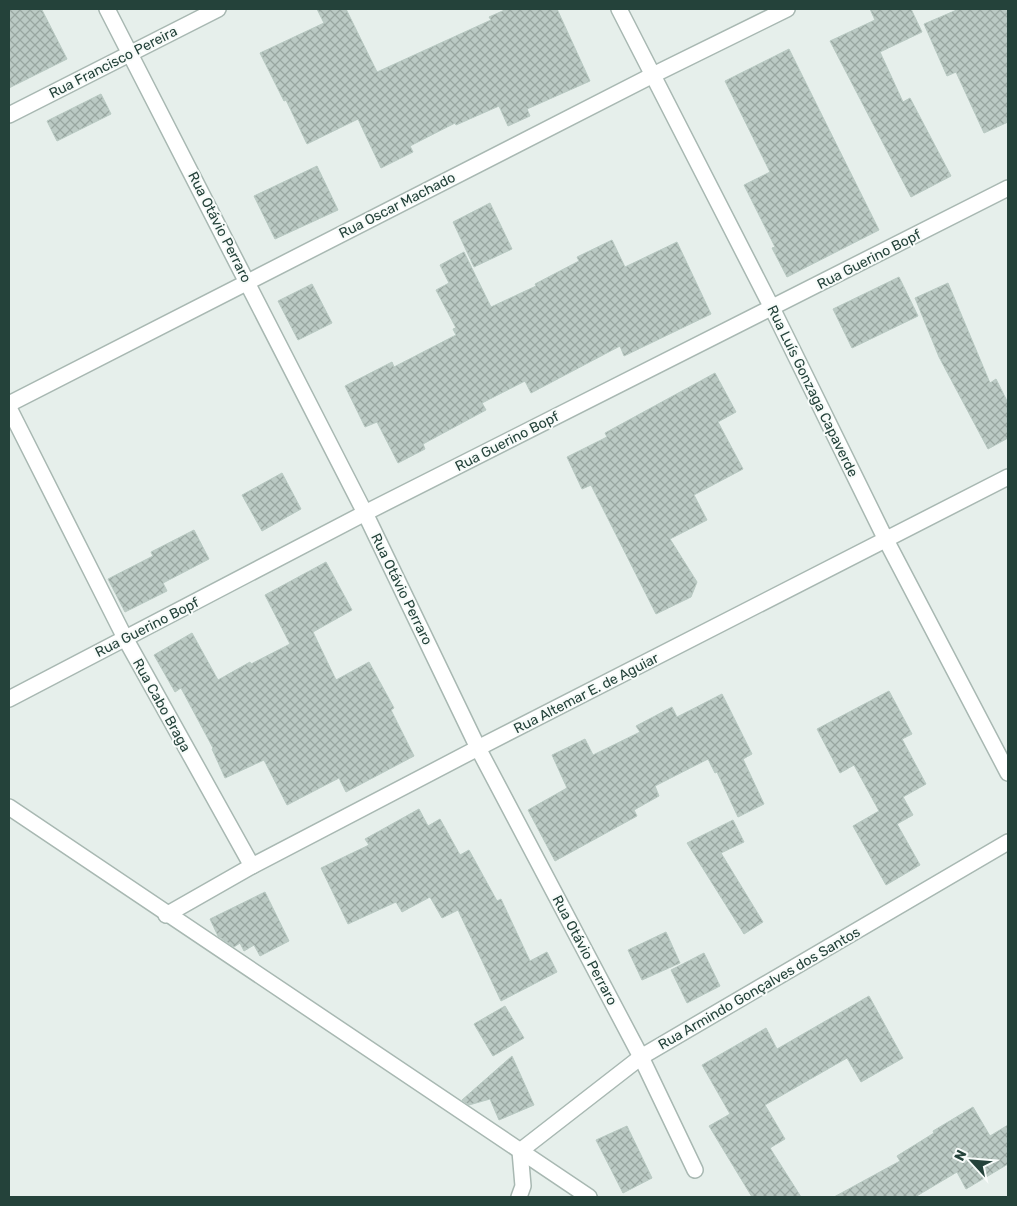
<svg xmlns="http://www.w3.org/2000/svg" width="1017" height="1206" font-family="Rubik,sans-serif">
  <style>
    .building { fill: url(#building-cross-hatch); stroke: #b8c9c2 }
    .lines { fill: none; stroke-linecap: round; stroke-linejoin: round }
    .minor-casing { stroke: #a8b8b2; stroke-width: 18 }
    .tertiary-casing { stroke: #a8b8b2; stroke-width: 18 }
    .minor { stroke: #fff; stroke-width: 15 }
    .tertiary { stroke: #fff; stroke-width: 15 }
    .labels { text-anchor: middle; stroke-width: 4; stroke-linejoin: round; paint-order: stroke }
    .street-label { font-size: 14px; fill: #24423a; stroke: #f7fbf9 }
  </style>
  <defs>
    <pattern id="building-cross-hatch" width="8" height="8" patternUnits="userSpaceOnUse" patternTransform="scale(1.25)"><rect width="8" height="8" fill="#bbcac4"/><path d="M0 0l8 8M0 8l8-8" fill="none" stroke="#98a6a0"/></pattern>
  </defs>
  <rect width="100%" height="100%" fill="#e6efeb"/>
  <g class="building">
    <polygon points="9,9 42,10 67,59 9,88"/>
    <polygon points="317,9 346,9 377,72 491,20 489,17 507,9 557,9 590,81 527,109 530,116 508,126 499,106 456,125 455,123 410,146 413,152 381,168 358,119 307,144 286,100 284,101 260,53 324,23"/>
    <polygon points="870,9 911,9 922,32 880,52 903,102 910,98 951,176 911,197 830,41 875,20"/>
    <polygon points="959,9 1008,9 1008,122 984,133 956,72 947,76 924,24"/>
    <polygon points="789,49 879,230 787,277 772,248 775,247 744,185 770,172 725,81"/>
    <polygon points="101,94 111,114 57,141 47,121"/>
    <polygon points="317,166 338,210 275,239 254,196"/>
    <polygon points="490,203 512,249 474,267 453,222"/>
    <polygon points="612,240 625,267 677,242 711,314 624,356 620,346 531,393 525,381 482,403 486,410 423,444 425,449 398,463 377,422 365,427 345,386 392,362 394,367 456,335 453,329 456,328 436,290 449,283 440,265 464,252 491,307 536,286 535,284 579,261 577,257"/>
    <polygon points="899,277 918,316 852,348 833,309"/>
    <polygon points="948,283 990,383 996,379 1008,403 1008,438 988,449 939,357 915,298"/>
    <polygon points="312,284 332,323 298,340 278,301"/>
    <polygon points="715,373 736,412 718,422 743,469 694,495 707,520 670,539 697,582 691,597 656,614 591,485 582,489 567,457 607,437 605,433"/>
    <polygon points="282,473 301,509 262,531 242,495"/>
    <polygon points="194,530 209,559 163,583 167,591 125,612 108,579 153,556 151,552"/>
    <polygon points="326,562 352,610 313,632 336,680 369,662 394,708 391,710 414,756 346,792 339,778 287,805 264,760 225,778 212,749 213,748 181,688 175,692 154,655 192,633 218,680 250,662 251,664 290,644 265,595"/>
    <polygon points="889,691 912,734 902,739 926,784 903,797 913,815 897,824 920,865 886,885 853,826 879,811 854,765 840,773 817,729"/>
    <polygon points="722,694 752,754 743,759 764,804 738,817 717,772 715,773 708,759 655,786 659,796 634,810 637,816 555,861 528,810 567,788 552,755 585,739 593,755 640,732 636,726 672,707 677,717"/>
    <polygon points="419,809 428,826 440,819 460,855 469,850 497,901 501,899 530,961 547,952 557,972 501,1001 458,910 442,918 430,897 402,912 396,902 348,924 321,868 369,845 365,839"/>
    <polygon points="733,820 744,842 721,853 763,922 744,934 687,843"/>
    <polygon points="265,892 289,941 260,956 254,945 244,951 240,943 234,947 218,936 210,919"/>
    <polygon points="666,932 680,963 642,980 628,950"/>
    <polygon points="704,953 720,986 687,1003 671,970"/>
    <polygon points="869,996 903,1058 861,1082 847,1058 765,1105 785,1139 770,1148 801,1197 752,1197 709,1126 730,1114 702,1065 766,1028 777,1049"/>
    <polygon points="505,1006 524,1038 493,1056 474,1024"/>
    <polygon points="512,1056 534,1105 499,1120 490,1099 469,1105 462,1100"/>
    <polygon points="973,1107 990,1136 1008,1125 1008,1164 966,1189 957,1172 915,1197 834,1197 900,1161 897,1156 934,1133 933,1131"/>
    <polygon points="627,1126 652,1178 623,1193 596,1140"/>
  </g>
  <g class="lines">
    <g class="minor-casing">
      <g id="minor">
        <polyline points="107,9 365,513 478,748 641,1057 695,1170"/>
        <polyline points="9,115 218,9"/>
        <polyline points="9,404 653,75 787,9"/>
        <polyline points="9,408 125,638 252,866"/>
        <polyline points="9,699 365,513 1008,188"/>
        <polyline points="9,807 589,1197"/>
        <polyline points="166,915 252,866 478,748 1008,477"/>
        <polyline points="520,1151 641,1057 1008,842"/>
        <polyline points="519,1197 523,1186 520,1151"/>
      </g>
    </g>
    <g class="tertiary-casing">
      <polyline id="tertiary" points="619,9 772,308 886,540 1008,773"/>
    </g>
    <use href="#minor" class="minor"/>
    <use href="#tertiary" class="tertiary"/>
  </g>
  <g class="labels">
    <g class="street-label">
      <text transform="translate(113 62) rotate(-27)" y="5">Rua Francisco Pereira</text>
      <text transform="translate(397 205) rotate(-27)" y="5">Rua Oscar Machado</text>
      <text transform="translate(220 227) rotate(63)" y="5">Rua Otávio Perraro</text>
      <text transform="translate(869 259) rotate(-27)" y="5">Rua Guerino Bopf</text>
      <text transform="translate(813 391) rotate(64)" y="5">Rua Luís Gonzaga Capaverde</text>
      <text transform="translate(507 441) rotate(-27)" y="5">Rua Guerino Bopf</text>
      <text transform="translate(402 589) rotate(64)" y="5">Rua Otávio Perraro</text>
      <text transform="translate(147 627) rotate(-27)" y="5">Rua Guerino Bopf</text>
      <text transform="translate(586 693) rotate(-27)" y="5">Rua Altemar E. de Aguiar</text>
      <text transform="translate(162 705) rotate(61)" y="5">Rua Cabo Braga</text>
      <text transform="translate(585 950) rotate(62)" y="5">Rua Otávio Perraro</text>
      <text transform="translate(759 988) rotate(-30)" y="5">Rua Armindo Gonçalves dos Santos</text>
    </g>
  </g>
  <rect width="1017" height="1206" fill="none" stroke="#24423a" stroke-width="20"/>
  <g transform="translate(972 1161) rotate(296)" stroke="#f7fbf9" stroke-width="4" paint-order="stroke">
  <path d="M0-4L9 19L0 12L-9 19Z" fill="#24423a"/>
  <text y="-8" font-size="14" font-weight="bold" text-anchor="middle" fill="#24423a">N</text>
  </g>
</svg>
